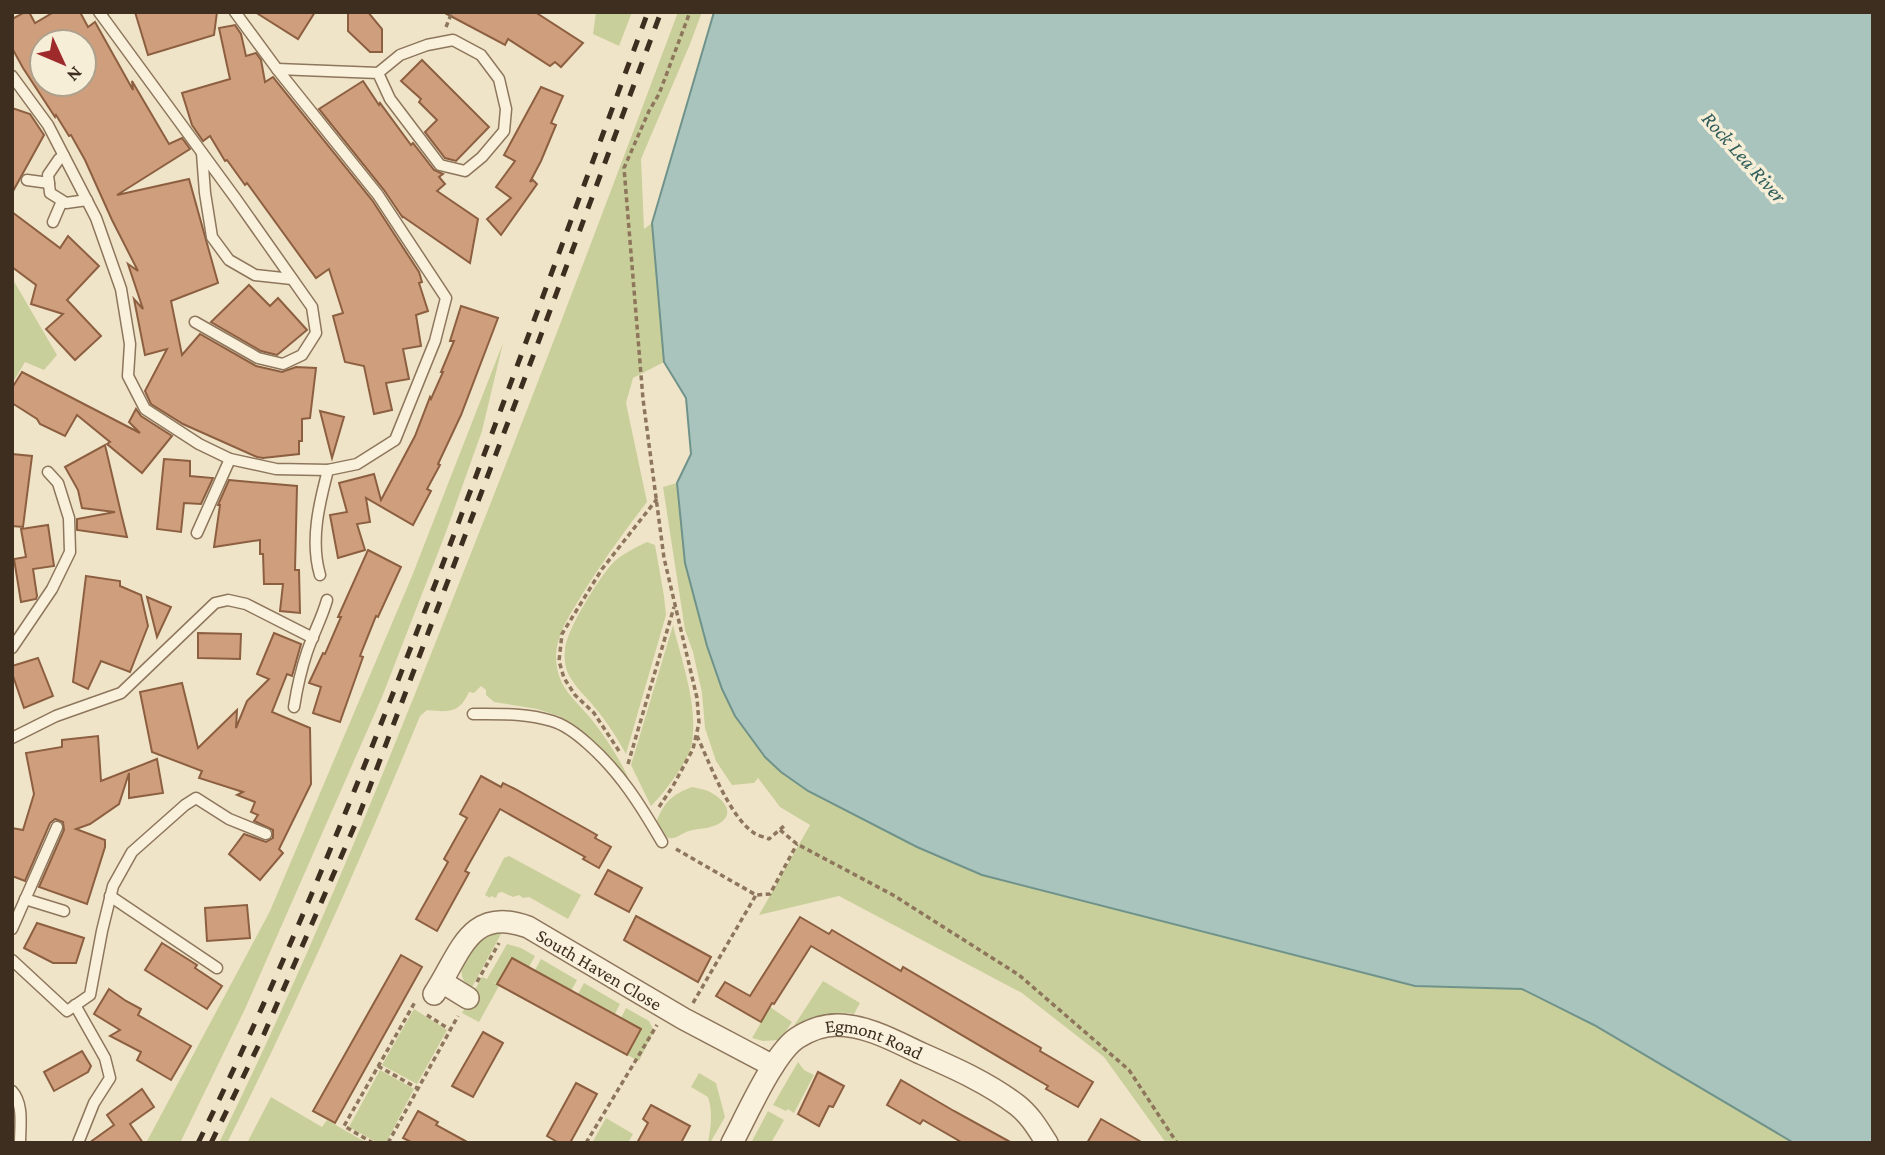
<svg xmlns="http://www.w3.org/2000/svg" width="1885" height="1155" font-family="'Crimson Pro',serif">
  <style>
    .green { fill: #c9cf9b }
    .water { fill: #a9c4bc; stroke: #6f938a; stroke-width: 2 }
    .building { fill: #cf9f7d; stroke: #8d5f41; stroke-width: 2; fill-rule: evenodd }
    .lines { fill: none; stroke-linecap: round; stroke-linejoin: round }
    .lane-casing { stroke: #8d765c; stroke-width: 13 }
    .street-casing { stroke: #8d765c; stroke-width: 24 }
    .path { stroke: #8d765c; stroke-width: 3.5; stroke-dasharray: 5 3.5; stroke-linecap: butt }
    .lane { stroke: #faf1dc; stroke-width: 10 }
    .street { stroke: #faf1dc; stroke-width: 21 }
    .rail { stroke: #3d2e20; stroke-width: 5; stroke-dasharray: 12 12; stroke-linecap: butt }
    .labels { text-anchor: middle; stroke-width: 7; stroke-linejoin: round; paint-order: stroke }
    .street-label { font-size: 19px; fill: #3d2e20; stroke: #f7eed8 }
    .water-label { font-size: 21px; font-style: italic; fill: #2f5d5a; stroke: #f7eed8 }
  </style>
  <rect width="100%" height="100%" fill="#f0e4c8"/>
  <g class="green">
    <polygon points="596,12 632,12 619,46 593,34"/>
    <path d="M678,12H702L690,44L641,159L644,229L652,223L714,12L1873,1143H1166L1104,1057L1022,993L839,896L759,915L810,825L780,807L758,778L754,783L732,785L716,761L705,728L702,693L693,652L685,630L663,487L677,483L691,454L686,398L664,362L633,378L626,403L647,502C623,533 600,565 580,598C573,610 564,623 560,636C554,651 555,669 562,683C569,697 583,708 592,720C607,739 619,758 629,779L583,732L559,716L537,709L494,702L486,695V690L481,686L474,693L469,692C459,714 448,712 427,710L420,716C361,860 297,1003 227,1143H219C306,965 381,781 454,596C531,402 605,208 678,12Z"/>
    <polygon points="12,278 57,355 44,370 25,362 12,384"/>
    <polygon points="503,343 482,431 446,532 382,697 245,1009 180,1143 146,1143 270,911 412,576"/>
    <path d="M647,542L655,545L664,596L666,615L626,754C617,738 608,723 596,709C586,696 574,687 567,671C565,665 564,656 565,650C566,630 598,580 611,565C621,554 635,548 647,542Z"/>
    <path d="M673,625C682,663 698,704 692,743C689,761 664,793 651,806L631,765Z"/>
    <path d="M692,787C697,788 703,789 708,791C721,797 737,812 720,823C711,829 699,828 689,831C682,833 675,840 669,838C661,835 659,827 657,820C665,801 673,794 692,787Z"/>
    <polygon points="509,856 581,895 568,919 529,897 523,898 519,895 513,897 502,892 498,893 496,898 491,896 490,898 485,895 504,858"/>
    <path d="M499,933L501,934L471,989C446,969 476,938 499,933Z"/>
    <polygon points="507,944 521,948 535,956 529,967 512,958 497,984 490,980 499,986 479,1022 462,1013 482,977 487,979"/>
    <polygon points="541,959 577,980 571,991 535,970"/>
    <path d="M823,981L860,1003L854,1014C831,1009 810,1021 790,1032Z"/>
    <polygon points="584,983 620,1004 615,1014 578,994"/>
    <polygon points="770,1007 792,1022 780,1040 763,1041 752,1038"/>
    <polygon points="626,1008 649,1021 654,1031 639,1061 627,1055 641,1029 621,1018"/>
    <polygon points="414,1009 447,1030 417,1084 382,1065"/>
    <polygon points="798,1062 804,1070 814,1075 794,1113 788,1109 786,1111 773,1105"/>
    <polygon points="380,1070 414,1089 386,1143 378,1143 349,1127"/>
    <path d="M699,1073L716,1083L725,1117L710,1143H708C711,1126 713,1113 708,1097L691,1087Z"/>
    <polygon points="271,1097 322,1127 327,1120 367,1143 247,1143"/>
    <polygon points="768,1111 784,1120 771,1143 751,1143"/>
    <polygon points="606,1118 633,1134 628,1143 592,1143"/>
  </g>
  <polygon class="water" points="714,12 1873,12 1873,1143 1794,1143 1594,1025 1522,989 1415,986 982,875 917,847 808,791 781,772 765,757 735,716 722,689 707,646 685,563 677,483 691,454 686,398 664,362 652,223"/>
  <g class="building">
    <path d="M25,12H29L35,23L54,12H80L88,27L95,22L133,90L132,81L169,144L182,138L190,149L117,195L189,179L218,283L171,301L182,355L200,334L256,366L282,372L296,367L316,368L310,418L302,419V441H299V454L263,458L257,457L183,424L151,404L145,391L167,349L145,355L134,299L143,309L128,264L138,271L112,220L85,160L71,135L69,136L56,115L55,117L23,68L12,48V19ZM42,42H84V84H42Z"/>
    <polygon points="135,12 217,12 214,35 148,55"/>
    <polygon points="255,12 315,12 298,39"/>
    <polygon points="348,12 368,12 382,29 382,52 370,52 348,31"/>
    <polygon points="443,12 535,12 583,43 561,67 555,62 550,66 508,39 505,45"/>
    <polygon points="235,25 241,34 246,56 256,53 261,60 265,82 273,77 372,200 419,272 422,282 419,283 428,311 416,315 421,346 403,349 409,379 386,383 392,410 374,414 364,366 345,362 333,316 343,313 329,269 316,278 247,183 245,185 227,160 225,161 210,136 203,141 192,125 182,93 230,79 219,28"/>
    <polygon points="422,60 489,127 456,161 445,158 425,132 437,120 419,102 421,99 401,81"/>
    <polygon points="363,81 379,105 380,103 411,145 413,143 434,170 443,174 439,177 445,184 437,191 478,219 470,263 402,216 403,218 384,190 319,109"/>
    <polygon points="541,87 563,96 551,123 556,125 541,161 530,182 533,180 537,184 501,235 487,219 511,198 496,187 515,161 504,155"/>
    <polygon points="12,108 30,114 44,135 12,193"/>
    <polygon points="12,212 60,248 68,236 99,266 67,300 101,336 75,360 46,329 63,314 31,304 36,285 12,267"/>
    <polygon points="249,285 270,306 278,298 307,330 277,355 261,351 211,322"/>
    <polygon points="461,306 498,318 461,415 438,464 440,465 427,489 431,491 413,525 366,498 370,522 357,524 365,550 338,558 330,515 347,512 339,483 374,474 381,500 415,436 430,397 431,399 443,372 441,372 454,341 450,341"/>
    <polygon points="22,372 140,433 129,422 136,409 141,416 172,436 142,473 107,444 110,442 77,415 65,436 40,424 37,419 12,403 12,388"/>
    <polygon points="320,411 344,417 332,458"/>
    <polygon points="105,445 121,513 127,537 77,530 77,519 115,512 82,508 78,490 65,467"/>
    <polygon points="12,454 32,456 23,527 12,526"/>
    <polygon points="164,459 190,461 190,476 213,478 201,504 184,503 181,532 157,529"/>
    <polygon points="229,480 297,486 295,570 299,570 300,613 280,611 283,584 264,584 263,554 260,554 260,540 214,547 220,505 218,505"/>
    <polygon points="48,525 54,566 33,569 37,596 36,599 21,602 14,559 26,557 21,529"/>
    <polygon points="368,550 401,567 378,617 376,616 360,656 363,657 340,722 313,713 321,687 309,683 323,653 325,654 341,617 338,617"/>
    <polygon points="86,576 120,581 120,586 141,595 148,626 130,672 101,661 88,689 73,682"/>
    <polygon points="147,597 171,607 157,637"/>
    <polygon points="198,633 241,634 240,659 198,658"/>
    <polygon points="274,633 301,644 292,676 287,674 272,712 310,728 311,784 279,849 283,853 260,880 229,854 244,834 266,842 273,838 273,830 254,821 258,815 251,812 255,802 237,795 243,792 199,778 202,771 152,752 140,692 182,683 198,748 237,710 236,728 247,701 269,679 257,674"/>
    <polygon points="38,658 53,696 24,708 12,673 12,666"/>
    <polygon points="98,736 101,781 157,759 163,793 129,798 129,773 119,804 90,824 76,829 105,840 105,847 87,904 39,887 64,830 63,822 55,819 50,823 25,881 12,876 12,828 23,830 34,794 26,753 62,747 62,740"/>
    <polygon points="481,776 501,787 503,783 515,789 597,835 595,838 611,847 599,868 583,859 585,857 500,809 465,871 469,873 437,931 416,919 448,862 444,859 467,818 460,814"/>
    <polygon points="608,870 642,888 629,912 595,894"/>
    <polygon points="247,905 250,938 207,941 205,908"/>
    <polygon points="636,916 711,957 698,982 624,940"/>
    <polygon points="800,917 829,934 832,930 901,971 903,967 1041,1048 1040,1051 1093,1082 1078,1107 1046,1089 1048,1086 811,946 774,1004 772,1003 761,1022 716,996 725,982 750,996"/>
    <polygon points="37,923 84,938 76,963 53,963 24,948"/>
    <polygon points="162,943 197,965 195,968 222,986 207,1009 145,970"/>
    <polygon points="401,955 422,967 335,1123 313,1111"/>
    <polygon points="512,958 641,1029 627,1055 497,984"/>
    <polygon points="109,989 126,1001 141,1009 138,1015 191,1046 171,1080 137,1060 141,1052 110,1036 120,1030 94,1014"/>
    <polygon points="483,1032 503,1043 473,1097 452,1086"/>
    <polygon points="82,1051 91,1066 88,1072 54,1091 44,1072"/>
    <polygon points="818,1072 844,1086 833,1107 829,1106 819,1126 798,1114"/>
    <polygon points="901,1080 954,1111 1012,1143 963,1143 923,1120 920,1124 887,1105"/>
    <polygon points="576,1083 597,1094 570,1143 559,1143 547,1136"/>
    <polygon points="142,1089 154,1107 130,1124 143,1143 89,1143 114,1125 107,1115"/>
    <polygon points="651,1105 690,1126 681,1143 637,1143 648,1123 643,1119"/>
    <polygon points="418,1111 438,1122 436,1125 469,1143 413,1143 403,1138"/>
    <polygon points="1101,1119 1143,1143 1087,1143"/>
  </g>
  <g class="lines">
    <g class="lane-casing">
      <g id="lane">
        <polyline points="99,12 236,199 312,307 316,333 302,355 283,364 258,358 195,322"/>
        <path d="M235,12L277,69L378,195L446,298L435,341L395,440L357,464L328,470C319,504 310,541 320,575"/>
        <polyline points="277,69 378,73 400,55 427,45 453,40 481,55 499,79 506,109 504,131 482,157 465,171 440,165 390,99 378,73"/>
        <polyline points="12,76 48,125 96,218 121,289 130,344 128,376 145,409 199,444 230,459 276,469 328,470"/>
        <polyline points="202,153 205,193 212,237 229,260 255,275 292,279"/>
        <polyline points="64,156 59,159 48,175 50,193 66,203 87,200"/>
        <polyline points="27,180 49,183"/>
        <polyline points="53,222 62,201"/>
        <polyline points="197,533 230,459"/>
        <polyline points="12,648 52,589 70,552 69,518 58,483 48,472"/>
        <path d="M294,707C297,688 301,670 307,652C313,634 322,618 327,600"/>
        <path d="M473,714C500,714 526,713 552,721C566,725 578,735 588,744C620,772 641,806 662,842"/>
        <polyline points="12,738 56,716 121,693 215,603 228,600 246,604 313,638"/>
        <polyline points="110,896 217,968"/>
        <polyline points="25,899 64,911"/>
        <polyline points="12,929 57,827"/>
        <polyline points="12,960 67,1011 90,995 102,931 113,886 132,852 185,805 196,798 229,819 266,834"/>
        <polyline points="75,1005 105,1058 110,1078 94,1103 78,1143"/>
        <path d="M12,1091C24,1104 20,1126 20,1143"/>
      </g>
    </g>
    <g class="street-casing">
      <g id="street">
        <polyline points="442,982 468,998"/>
        <path id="s1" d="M434,994C460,955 469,905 528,927L684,1019L773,1066"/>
        <path id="s2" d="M732,1143C746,1117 774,1053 797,1038C808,1031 823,1025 837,1025C865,1025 893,1040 918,1052C952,1067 987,1082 1017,1105C1030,1115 1038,1129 1047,1143"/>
      </g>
    </g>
    <g class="path">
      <polyline points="446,27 452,12"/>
      <path d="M697,736C710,764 729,816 754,833C758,836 765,837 769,839L784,826"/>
      <polyline points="619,751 594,713 575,695 564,678 559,661 562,634 602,569 657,499"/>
      <polyline points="628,764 674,607"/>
      <polyline points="659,807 673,786 693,749 699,723 697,698 664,558 643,399 624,168 649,111 659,94 690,12"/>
      <polyline points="780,830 797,844 893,895 1019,975 1129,1070 1177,1143"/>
      <polyline points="676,849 756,895 770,894 797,844"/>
      <polyline points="477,982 499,943"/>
      <polyline points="693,1003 756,895"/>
      <polyline points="427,1015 449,1029"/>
      <polyline points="378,1066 417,1088"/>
      <polyline points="373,1143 344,1126 415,1002"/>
      <polyline points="388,1143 458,1016"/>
      <polyline points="586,1143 657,1025"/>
    </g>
    <use href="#lane" class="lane"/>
    <use href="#street" class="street"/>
    <g class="rail">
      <path d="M198,1143C294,949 373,748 450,545C517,368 582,190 648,12"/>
      <polyline points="211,1143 264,1034 358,818 535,351 661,12"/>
    </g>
  </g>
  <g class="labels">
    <g class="street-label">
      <text dy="7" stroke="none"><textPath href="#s1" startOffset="214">South Haven Close</textPath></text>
      <text dy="7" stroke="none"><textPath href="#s2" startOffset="206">Egmont Road</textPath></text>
    </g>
    <g class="water-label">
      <text transform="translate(1744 157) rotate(48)" y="7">Rock Lea River</text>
    </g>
  </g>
  <rect width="1885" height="1155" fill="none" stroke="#3d2e20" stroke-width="28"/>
  <g transform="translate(63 63) rotate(134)"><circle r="33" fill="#f7eed8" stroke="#ada18e" stroke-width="2"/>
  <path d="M0-5L12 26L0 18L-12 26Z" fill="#9e2a2b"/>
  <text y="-10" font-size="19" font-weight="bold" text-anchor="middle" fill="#3d2e20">N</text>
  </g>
</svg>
